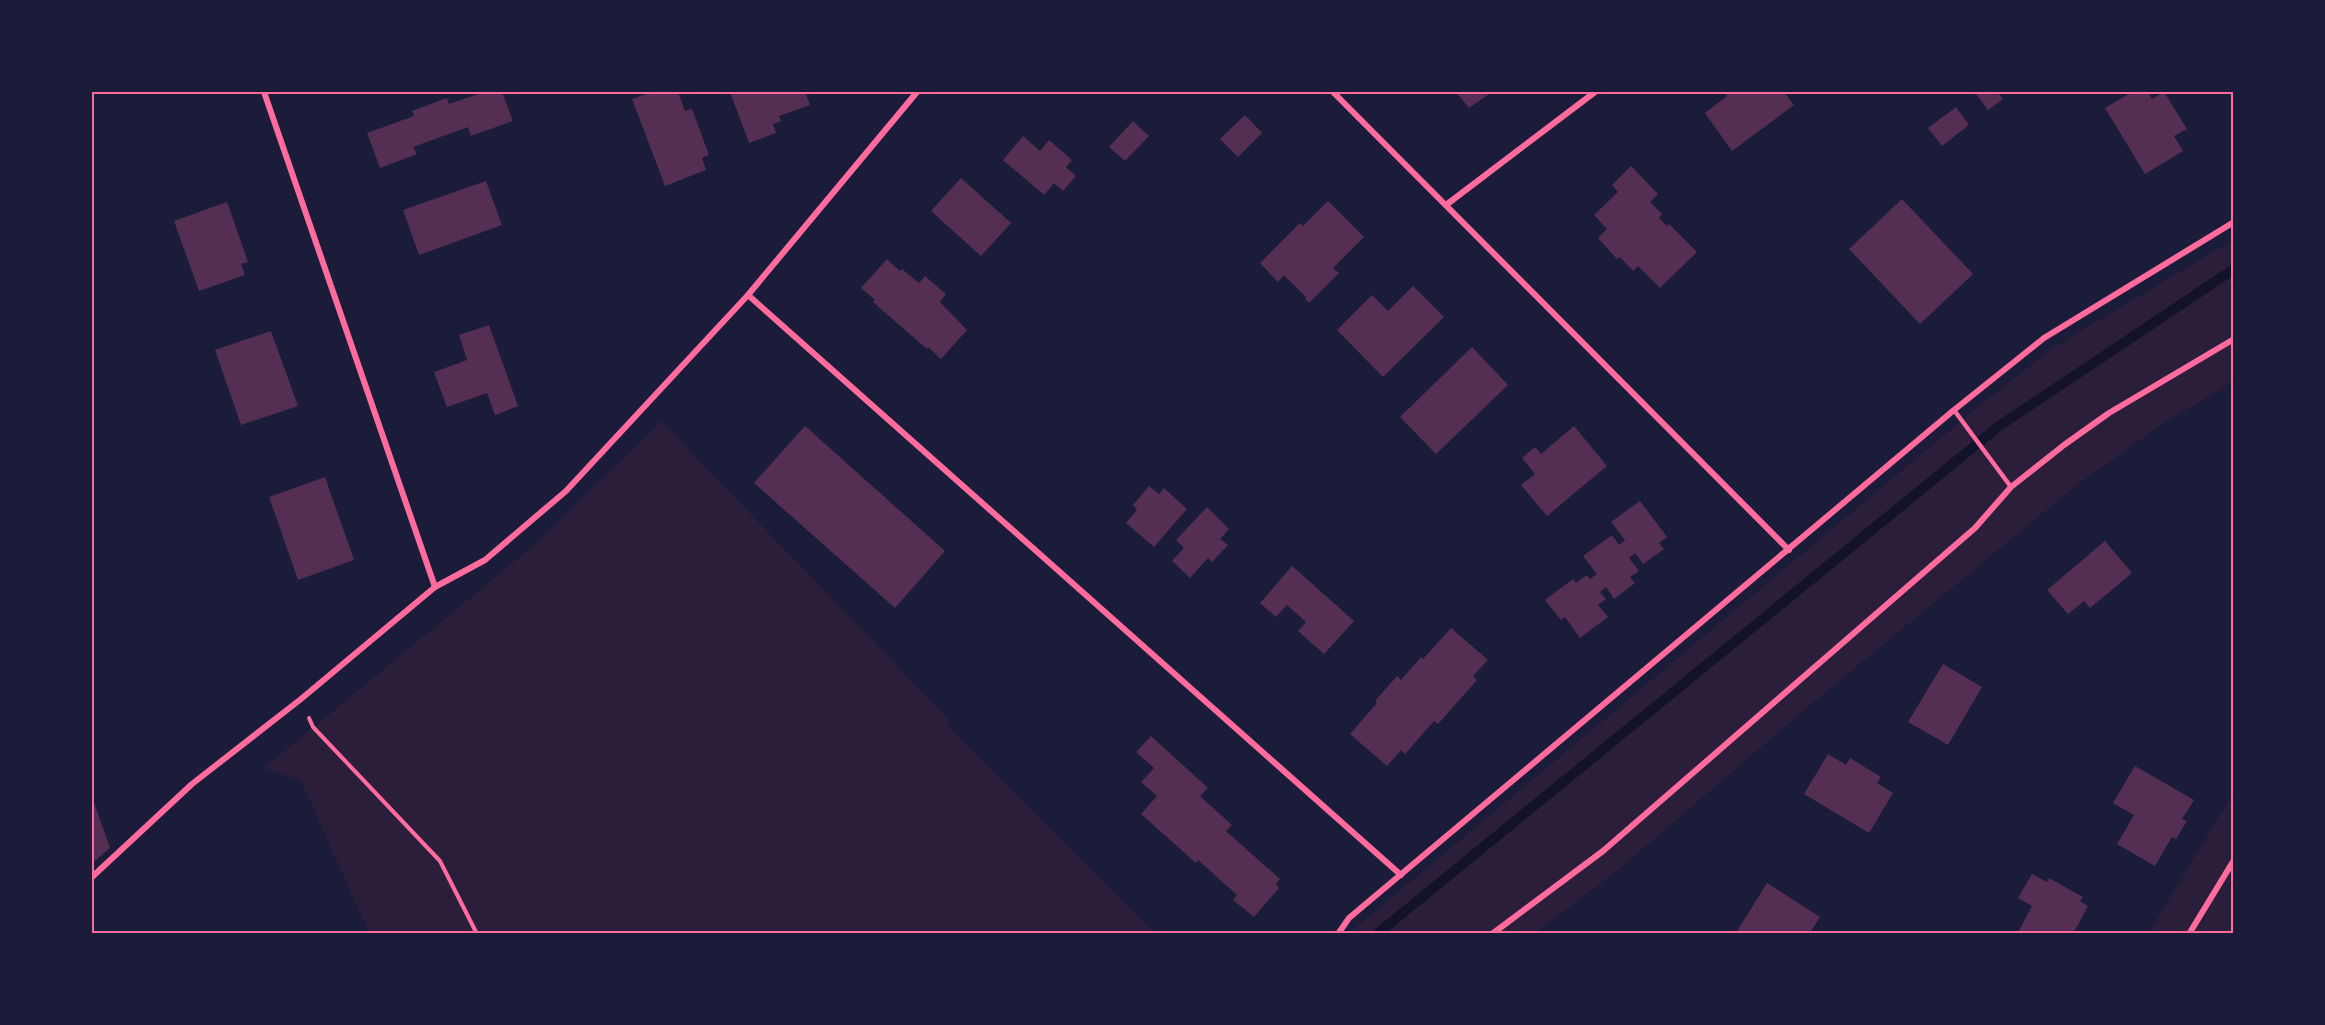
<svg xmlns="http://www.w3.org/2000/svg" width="2325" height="1025" font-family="'PT Sans',sans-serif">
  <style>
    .green { fill: #2a1e3b }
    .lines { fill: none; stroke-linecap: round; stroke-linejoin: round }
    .stream { stroke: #12122b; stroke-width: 10 }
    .building { fill: #542f53 }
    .path { stroke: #ff6b9d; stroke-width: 4 }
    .service { stroke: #ff6b9d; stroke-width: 4.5 }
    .minor { stroke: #ff6b9d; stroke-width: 6 }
    .neatline { fill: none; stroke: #ff6b9d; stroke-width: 2 }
  </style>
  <rect width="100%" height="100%" fill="#1b1b3a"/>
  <g class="green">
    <polygon points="2233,240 2233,382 2161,425 2078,484 1803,711 1618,870 1535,933 1348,934 1985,401 2054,347"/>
    <polygon points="661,421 950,721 947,725 1155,933 369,933 301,781 264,768 539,541"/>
    <polygon points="2233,793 2233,933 2148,934 2228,802"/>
  </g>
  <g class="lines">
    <polyline class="stream" points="1377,934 1999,426 2234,269"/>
  </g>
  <g class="building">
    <polygon points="484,92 502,92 513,121 471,136 468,127 413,147 417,154 380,168 367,133 414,116 412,111 447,98 449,104"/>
    <polygon points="652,92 678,92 685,111 692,109 709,155 702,158 706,170 665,186 632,99"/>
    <polygon points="730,92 813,92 806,94 810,105 779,116 781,121 773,124 776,133 749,143"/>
    <polygon points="1456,92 1492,92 1469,108"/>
    <polygon points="1724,92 1784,92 1794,105 1732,151 1705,113 1727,96"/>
    <polygon points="1980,92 1997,92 2003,99 1988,110 1976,94"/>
    <polygon points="2132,92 2148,92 2152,99 2164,92 2187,129 2174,136 2183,151 2145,174 2105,108"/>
    <polygon points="1956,107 1969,125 1942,146 1928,128"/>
    <polygon points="1245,115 1262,133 1238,157 1220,139"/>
    <polygon points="1133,121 1149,136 1125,161 1109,147"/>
    <polygon points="1023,136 1040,151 1049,140 1072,160 1066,167 1076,176 1063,191 1054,183 1044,195 1003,160"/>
    <polygon points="1631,166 1658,194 1650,202 1662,214 1659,218 1667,226 1669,224 1697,252 1660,288 1638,266 1633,271 1620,257 1617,259 1598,238 1607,229 1594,215 1618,192 1612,185"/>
    <polygon points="961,178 1011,223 981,256 931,211"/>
    <polygon points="486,181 502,225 419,255 403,210"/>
    <polygon points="1902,199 1973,274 1920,324 1849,249"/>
    <polygon points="1328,201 1364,237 1333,268 1339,273 1309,303 1305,299 1306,297 1284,275 1278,282 1260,263 1300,223 1303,226"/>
    <polygon points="227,202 248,262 241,264 245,275 199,291 174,221"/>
    <polygon points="887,259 900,271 902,269 919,283 925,276 946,294 940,302 967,330 941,359 928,347 927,349 873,302 875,300 861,288"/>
    <polygon points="1413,286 1444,317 1383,377 1337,330 1372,295 1388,311"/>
    <polygon points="489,325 518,406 495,415 487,393 447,407 434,372 467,360 459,335"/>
    <polygon points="271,331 298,406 241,425 215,350"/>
    <polygon points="1472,347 1508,385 1436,454 1400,417"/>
    <polygon points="805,426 945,551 895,608 754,483"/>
    <polygon points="1574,426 1607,466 1547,516 1521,485 1535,474 1522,458 1535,447 1541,454"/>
    <polygon points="325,477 354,560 298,580 269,497"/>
    <polygon points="1149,486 1159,494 1164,488 1187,509 1154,547 1126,523 1137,510 1133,505"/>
    <polygon points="1640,501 1667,537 1659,543 1664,549 1643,564 1635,553 1629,558 1639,571 1630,577 1635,583 1614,599 1606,587 1600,592 1606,599 1598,605 1608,617 1580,638 1565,617 1561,620 1545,600 1573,579 1576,583 1587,575 1590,579 1597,574 1583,556 1612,535 1619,545 1625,540 1611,522"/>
    <polygon points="1207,507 1229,529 1220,539 1228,545 1212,562 1208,558 1190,578 1172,561 1184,548 1176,540"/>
    <polygon points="2105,541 2132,573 2090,608 2084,601 2068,614 2047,590"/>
    <polygon points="1292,566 1354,621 1324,654 1298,631 1306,622 1287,605 1276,617 1260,603"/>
    <polygon points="1451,628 1488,660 1473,676 1477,680 1438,724 1434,721 1405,754 1401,750 1387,766 1350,734 1377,703 1375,701 1397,676 1401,680 1421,657 1423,659"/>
    <polygon points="1943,664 1982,687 1948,745 1908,722"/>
    <polygon points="1151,736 1208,788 1200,796 1232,825 1226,831 1280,879 1276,884 1279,888 1254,917 1233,900 1237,895 1198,860 1196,863 1141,814 1157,796 1141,782 1154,768 1136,752"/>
    <polygon points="1828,754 1846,765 1850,758 1881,777 1877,783 1893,793 1869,833 1804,794"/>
    <polygon points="2135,766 2194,800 2182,819 2187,821 2176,839 2172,837 2155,866 2117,844 2134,815 2113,803"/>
    <polygon points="92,797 110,848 92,863"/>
    <polygon points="2032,874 2047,882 2049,878 2083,897 2080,901 2088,906 2073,934 2017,934 2032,906 2018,898"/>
    <polygon points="1767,883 1820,917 1809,934 1741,934 1737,931"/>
  </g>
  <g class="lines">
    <polyline class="path" points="309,718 313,727 440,861 477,934"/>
    <polyline class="service" points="1954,410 2011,487"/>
    <g class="minor">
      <polyline points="264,92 435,587"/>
      <polyline points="1333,92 1789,550"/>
      <polyline points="1446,205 1595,92"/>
      <polyline points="748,295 1401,875"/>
      <polyline points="92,877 192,784 301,699 435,587 485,560 566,491 748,295 917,92"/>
      <polyline points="1338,934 1349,918 1954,410 2044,338 2234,222"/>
      <polyline points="1492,934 1603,851 1975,528 2011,487 2064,445 2109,413 2234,339"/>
      <polyline points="2189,934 2234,860"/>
    </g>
  </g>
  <rect width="2325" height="1025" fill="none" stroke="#1b1b3a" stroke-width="186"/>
  <rect x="93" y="93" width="2139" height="839" class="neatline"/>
</svg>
